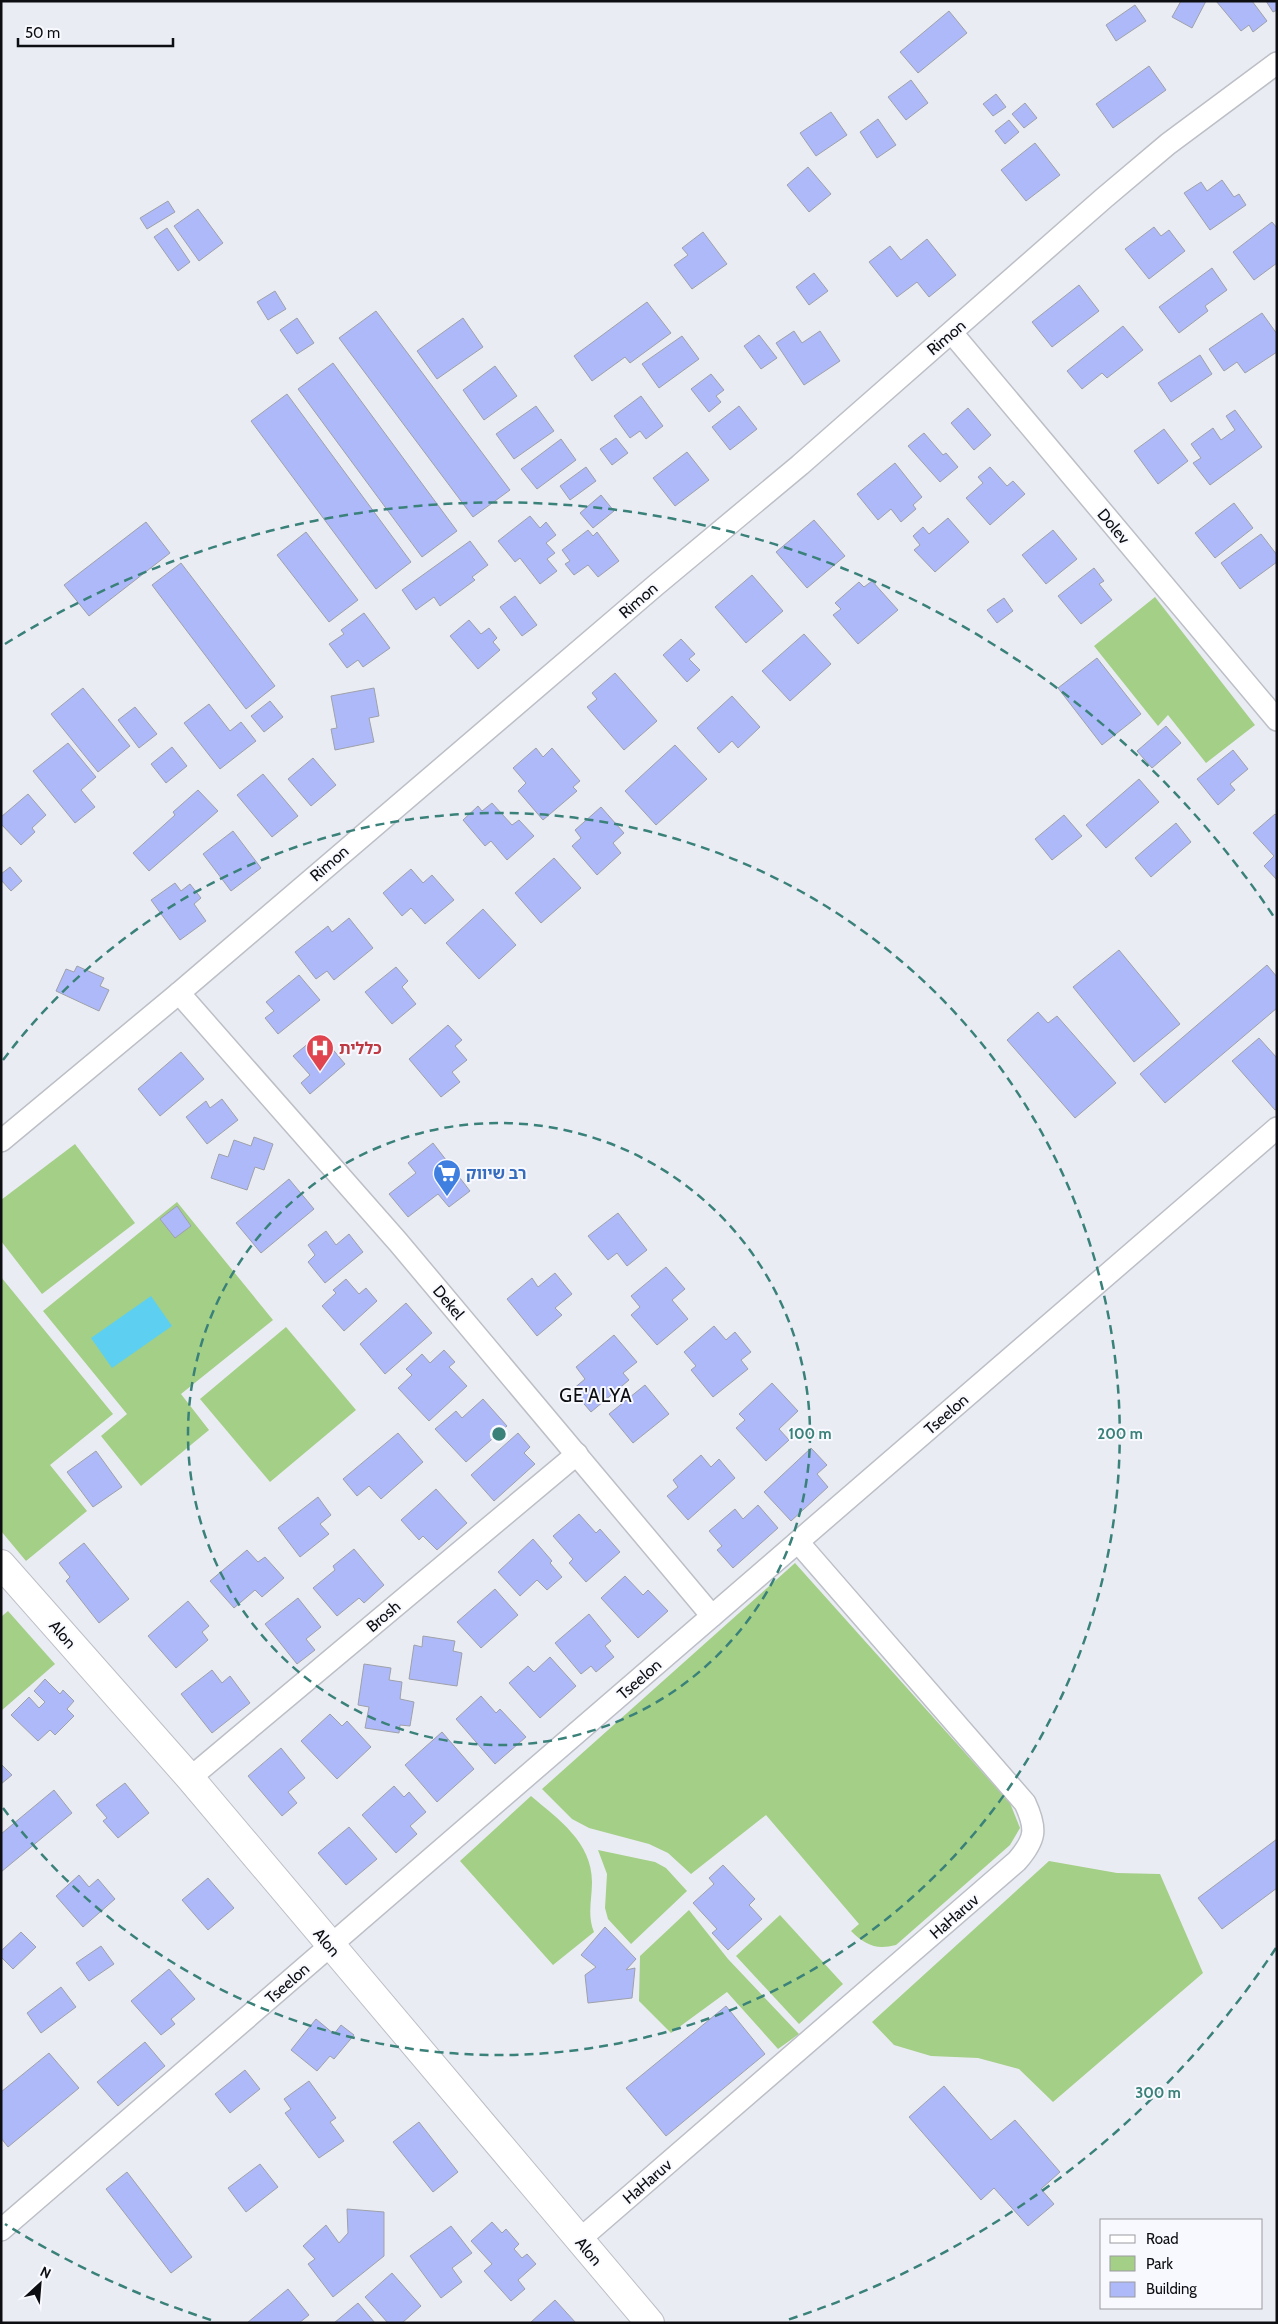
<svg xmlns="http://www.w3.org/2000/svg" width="1278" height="2324" font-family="Cabin,'Noto Sans Hebrew',sans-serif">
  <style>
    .green { fill: #a4cf86 }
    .water { fill: #5dcff1 }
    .building { fill: #aeb9f9; stroke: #9fa1a9 }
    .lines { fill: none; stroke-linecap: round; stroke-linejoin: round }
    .minor-casing { stroke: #bdbfc7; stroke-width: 24 }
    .tertiary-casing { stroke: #bdbfc7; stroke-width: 30 }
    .minor { stroke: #fff; stroke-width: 21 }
    .tertiary { stroke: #fff; stroke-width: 28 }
    .ring { fill: none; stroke: #3a817a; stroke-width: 2.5; stroke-dasharray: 9 6 }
    .labels { text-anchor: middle; stroke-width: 4; stroke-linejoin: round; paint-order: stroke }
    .street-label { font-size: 16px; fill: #0d0e11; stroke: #f8f9ff }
    .health-label { font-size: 16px; font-weight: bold; fill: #be3a42; stroke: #f8f9ff; text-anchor: start }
    .shop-label { font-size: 16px; font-weight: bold; fill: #366cbe; stroke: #f8f9ff; text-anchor: start }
    .quarter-label { font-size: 19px; letter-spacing: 1px; fill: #0d0e11; stroke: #f8f9ff }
    .centre { fill: #3a817a; stroke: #f8f9ff; stroke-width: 2.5 }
    .ring-label { font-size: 15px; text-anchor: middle; font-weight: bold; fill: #3a817a; stroke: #f8f9ff; stroke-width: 4; stroke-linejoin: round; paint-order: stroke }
  </style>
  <rect width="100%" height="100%" fill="#eaecf4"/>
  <g class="green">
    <polygon points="1155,597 1255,725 1206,763 1168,715 1158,726 1094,646"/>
    <polygon points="75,1144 135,1223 42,1294 1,1241 1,1200"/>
    <polygon points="177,1202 273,1320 181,1394 209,1430 141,1486 101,1436 127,1414 43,1311"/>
    <polygon points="1,1277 113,1414 50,1465 87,1511 26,1561 1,1531"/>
    <polygon points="286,1327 356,1410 270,1482 200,1399"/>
    <path d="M795,1563L1010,1803L1020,1828L1010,1845L896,1945C876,1950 865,1945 851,1931L859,1924L766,1815L691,1874L668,1853L649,1844L589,1828L572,1819L542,1789Z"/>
    <polygon points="8,1611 55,1664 1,1711 1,1617"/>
    <path d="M531,1796C558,1819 592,1842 592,1882C592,1900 587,1915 594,1932L553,1965L460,1861Z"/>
    <polygon points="598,1850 655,1862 666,1868 687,1891 631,1944 608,1919 605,1908 607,1874"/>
    <polygon points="1049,1861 1117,1873 1160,1874 1203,1973 1053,2102 1019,2069 978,2058 931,2056 894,2045 872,2022"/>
    <polygon points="689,1910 728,1959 799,2034 778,2049 727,1992 671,2033 639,2001 640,1956"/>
    <polygon points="780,1915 843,1984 799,2024 736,1956"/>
  </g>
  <polygon class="water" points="151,1296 172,1326 112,1368 91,1338"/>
  <g class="building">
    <polygon points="1181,1 1206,1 1192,28 1172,17"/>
    <polygon points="1216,1 1252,1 1267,21 1253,32 1249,25 1241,31"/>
    <polygon points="1266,1 1277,1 1277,10 1273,12"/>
    <polygon points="1135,5 1146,21 1116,41 1106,25"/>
    <polygon points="949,11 967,33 918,73 900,52"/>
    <polygon points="1149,66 1166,90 1113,128 1096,104"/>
    <polygon points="911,80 928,103 906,120 888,97"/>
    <polygon points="996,94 1006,107 993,116 983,104"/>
    <polygon points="1025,103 1037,118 1024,128 1012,114"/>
    <polygon points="831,112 847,135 816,156 800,133"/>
    <polygon points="878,119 896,145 877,158 860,132"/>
    <polygon points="1009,120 1019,132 1005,144 995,131"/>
    <polygon points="1035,143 1060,175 1026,201 1001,170"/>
    <polygon points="808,167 831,194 809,212 787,185"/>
    <polygon points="1222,180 1234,197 1239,194 1246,205 1210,230 1184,193 1201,182 1207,191"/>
    <polygon points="168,201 175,212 147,229 140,218"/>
    <polygon points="198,209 223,243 199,261 174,226"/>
    <polygon points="1272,222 1277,228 1277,263 1254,280 1233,252"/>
    <polygon points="1154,227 1161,236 1169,230 1185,251 1149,279 1125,249"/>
    <polygon points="167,228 190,262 178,271 154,237"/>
    <polygon points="703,232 727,264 692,289 674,265 688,255 682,248"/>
    <polygon points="927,239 956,275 929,297 917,282 897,297 869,262 890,246 901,260"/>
    <polygon points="1212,268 1227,290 1205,306 1208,311 1179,333 1159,307"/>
    <polygon points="814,273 828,291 809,305 796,287"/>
    <polygon points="1079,285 1099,311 1052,347 1032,322"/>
    <polygon points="275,291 286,309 268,320 257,302"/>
    <polygon points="647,302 671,333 630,363 625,357 592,381 574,356"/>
    <polygon points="376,311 510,490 473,517 339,338"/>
    <polygon points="1262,313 1277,334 1277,352 1245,373 1237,362 1224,371 1209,349"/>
    <polygon points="297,318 314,343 297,354 280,330"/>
    <polygon points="463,318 483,347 437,379 417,351"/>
    <polygon points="1123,326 1143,350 1107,378 1102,373 1082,389 1067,371"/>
    <polygon points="794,331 802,343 820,331 840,361 804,385 776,343"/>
    <polygon points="759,335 777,358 761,369 744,346"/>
    <polygon points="682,336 699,359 659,388 642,364"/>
    <polygon points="1200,355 1212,374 1171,402 1158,383"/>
    <polygon points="333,363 457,531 422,557 298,389"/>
    <polygon points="495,366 517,396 484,420 463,390"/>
    <polygon points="711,374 724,390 716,396 721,402 709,412 691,389"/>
    <polygon points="287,394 411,562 376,589 251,421"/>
    <polygon points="641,396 663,426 646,439 640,431 630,438 614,416"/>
    <polygon points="536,406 554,431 514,459 496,434"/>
    <polygon points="739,406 757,429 730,450 712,427"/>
    <polygon points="968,408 991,435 974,450 951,423"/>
    <polygon points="1235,410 1262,447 1210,485 1193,463 1201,458 1191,444 1213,428 1221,440 1235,430 1226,416"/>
    <polygon points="1164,429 1188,461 1158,484 1134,451"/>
    <polygon points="924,433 943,455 946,453 958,467 940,482 908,446"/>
    <polygon points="616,438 628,453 612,465 600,449"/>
    <polygon points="561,439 576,460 537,489 521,469"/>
    <polygon points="687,452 709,480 675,506 653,478"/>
    <polygon points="895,463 922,497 913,505 916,509 901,522 891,509 878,520 857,494"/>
    <polygon points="586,467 596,481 570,500 560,486"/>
    <polygon points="990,467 1007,486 1013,481 1025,494 990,525 966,498 983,483 978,477"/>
    <polygon points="601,495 614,511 593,528 580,513"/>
    <polygon points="1234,503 1253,528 1215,558 1195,533"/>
    <polygon points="530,516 540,528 546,522 556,535 546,543 555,553 547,559 557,571 540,584 520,558 515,562 498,541"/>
    <polygon points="948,518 969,542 935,572 914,550 920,545 913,536 923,527 929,534"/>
    <polygon points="814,520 845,556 807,588 776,552"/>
    <polygon points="146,522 170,553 89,616 64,585"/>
    <polygon points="588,530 593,536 597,532 619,561 598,577 588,565 574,575 565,564 570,561 562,550"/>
    <polygon points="1053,530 1077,559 1046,584 1022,555"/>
    <polygon points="306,532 358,600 329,622 277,555"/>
    <polygon points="1261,534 1277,555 1277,562 1240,589 1221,563"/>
    <polygon points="470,541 488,565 472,577 475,580 440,606 434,597 416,610 402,590"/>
    <polygon points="181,563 275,686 246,709 152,585"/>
    <polygon points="1094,568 1104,581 1099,584 1112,600 1081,624 1058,596"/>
    <polygon points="752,575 783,611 746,643 715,607"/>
    <polygon points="872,581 898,610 858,644 833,615 841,609 835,603 859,582 864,587"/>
    <polygon points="515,596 537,625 522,636 500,607"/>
    <polygon points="1004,598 1013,611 997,623 987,610"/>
    <polygon points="364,613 390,648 363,667 358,660 347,668 329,644 344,634 341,630"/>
    <polygon points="469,620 481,634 489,628 497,638 493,642 500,650 478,669 450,636"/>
    <polygon points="804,634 831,664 790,701 762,671"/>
    <polygon points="681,639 695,654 689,659 700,670 687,682 663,655"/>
    <polygon points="1097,658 1141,714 1102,745 1058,688"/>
    <polygon points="615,673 657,721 624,750 587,707 597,699 592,693"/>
    <polygon points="83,688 130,746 98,772 51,714"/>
    <polygon points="374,688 379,716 369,718 374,742 335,750 331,729 337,728 331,696"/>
    <polygon points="732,696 760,727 738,748 732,741 719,753 697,728"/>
    <polygon points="270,701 283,717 264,732 251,716"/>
    <polygon points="209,704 230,731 241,722 256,741 220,769 184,723"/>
    <polygon points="135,707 157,734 139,748 118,720"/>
    <polygon points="1166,726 1181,743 1152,768 1137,751"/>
    <polygon points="68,743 96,777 81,790 95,807 75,823 33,771"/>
    <polygon points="675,745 707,779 656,825 625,791"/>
    <polygon points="172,747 187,766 166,783 151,764"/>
    <polygon points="536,748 543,757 552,748 580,781 573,787 577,791 543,820 518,791 526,783 513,768"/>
    <polygon points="1233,750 1248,769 1230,784 1235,790 1218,805 1197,779"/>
    <polygon points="313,758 336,785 311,806 288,779"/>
    <polygon points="263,774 298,816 272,837 237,795"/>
    <polygon points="1139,779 1159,802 1106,848 1086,825"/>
    <polygon points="198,790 218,811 149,871 133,853 175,815 173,812"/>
    <polygon points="28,794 46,815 32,828 35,832 21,845 1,824 1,817"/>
    <polygon points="492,803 512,825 519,820 534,836 507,860 491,841 485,846 463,820 478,806 482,811"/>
    <polygon points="601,807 624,833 613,843 621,853 597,875 572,846 581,838 575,830"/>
    <polygon points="1275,814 1277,816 1277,880 1264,866 1274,856 1253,833"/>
    <polygon points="1064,815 1082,836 1052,860 1035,839"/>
    <polygon points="1176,823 1191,842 1151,877 1135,858"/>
    <polygon points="233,831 261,868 231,891 203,854"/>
    <polygon points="554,858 581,888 541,923 515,893"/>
    <polygon points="10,867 22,881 11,891 1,880 1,874"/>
    <polygon points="411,869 423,883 432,875 454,900 425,924 411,908 402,916 383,893"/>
    <polygon points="175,883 181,891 190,884 201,898 194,904 206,921 180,940 151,900"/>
    <polygon points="483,909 516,945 479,979 446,943"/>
    <polygon points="349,918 373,948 334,980 327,971 316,979 295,952 328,926 332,932"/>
    <polygon points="1119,950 1180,1024 1134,1062 1073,987"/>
    <polygon points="1267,965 1277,977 1277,1008 1165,1103 1140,1074"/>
    <polygon points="77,966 104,978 100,986 109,990 99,1011 56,991 66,969 74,972"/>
    <polygon points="396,967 408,981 402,987 416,1004 392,1024 365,992"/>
    <polygon points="299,975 320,1000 278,1034 265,1018 274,1011 266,1002"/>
    <polygon points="1038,1012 1048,1023 1057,1016 1116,1083 1075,1118 1007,1040"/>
    <polygon points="448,1025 462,1040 455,1046 467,1060 452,1072 460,1082 441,1097 409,1059"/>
    <polygon points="320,1034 345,1064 310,1094 301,1083 310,1075 293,1056"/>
    <polygon points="1259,1038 1277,1058 1277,1109 1275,1110 1232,1061"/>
    <polygon points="181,1052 204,1079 160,1116 138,1089"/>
    <polygon points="222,1099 238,1120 207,1144 186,1117 206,1101 210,1108"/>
    <polygon points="254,1137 273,1144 264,1170 255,1167 247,1190 211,1178 219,1154 228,1157 234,1140 251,1146"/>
    <polygon points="433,1143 470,1191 449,1207 438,1194 408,1217 389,1194 416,1173 408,1163"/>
    <polygon points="289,1179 314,1209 261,1253 236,1223"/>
    <polygon points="177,1206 191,1226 175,1238 160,1219"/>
    <polygon points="618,1213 647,1250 627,1266 617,1253 608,1260 588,1236"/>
    <polygon points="326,1231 336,1245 349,1234 363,1252 325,1283 308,1262 315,1255 308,1245"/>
    <polygon points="666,1267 685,1289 672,1300 688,1319 657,1345 631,1315 640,1307 631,1296"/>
    <polygon points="555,1273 572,1294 555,1308 562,1315 537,1336 507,1299 532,1278 538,1287"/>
    <polygon points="346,1279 359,1294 366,1288 377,1301 344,1331 322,1306 336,1293 333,1290"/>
    <polygon points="406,1303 432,1333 385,1374 360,1344"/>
    <polygon points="714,1326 726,1340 735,1332 751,1352 741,1360 748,1369 713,1397 691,1370 696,1366 684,1352"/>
    <polygon points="614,1335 637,1362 623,1373 629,1380 591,1412 572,1390 585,1379 576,1367"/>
    <polygon points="444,1350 455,1362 449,1367 467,1386 429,1421 398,1388 412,1375 406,1369 422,1354 430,1363"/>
    <polygon points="772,1383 798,1411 779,1429 789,1440 766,1461 736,1428 745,1420 739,1414"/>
    <polygon points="645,1385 669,1414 633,1443 609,1414"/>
    <polygon points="483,1399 507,1426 466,1462 435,1429 456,1411 462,1418"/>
    <polygon points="398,1433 423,1462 381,1499 369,1486 357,1496 343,1479"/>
    <polygon points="518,1433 530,1447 524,1453 535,1464 494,1501 471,1475"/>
    <polygon points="811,1448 827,1465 817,1474 828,1487 791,1521 764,1492"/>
    <polygon points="96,1451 122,1487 93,1507 67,1472"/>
    <polygon points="701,1455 711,1467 719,1459 735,1478 688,1520 667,1496 678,1487 673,1480"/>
    <polygon points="436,1489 467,1523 437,1550 423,1536 419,1540 401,1520"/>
    <polygon points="318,1497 331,1515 320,1524 329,1534 300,1557 278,1528"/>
    <polygon points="758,1505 778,1528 733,1568 717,1550 722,1546 709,1531 735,1509 743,1519"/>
    <polygon points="579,1514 596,1533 600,1529 620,1552 586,1582 569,1563 573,1559 553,1536"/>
    <polygon points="533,1539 552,1561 550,1563 562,1577 547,1590 537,1580 520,1596 498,1572"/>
    <polygon points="84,1543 129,1599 99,1623 66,1581 70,1577 59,1563"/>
    <polygon points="354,1549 384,1585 364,1603 359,1598 337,1616 313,1588 335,1570 333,1566"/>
    <polygon points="247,1550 258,1562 265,1557 284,1578 262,1597 255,1590 234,1608 210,1581"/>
    <polygon points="625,1576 643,1595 648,1590 668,1611 638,1638 601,1598"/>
    <polygon points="495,1589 518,1615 481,1648 457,1622"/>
    <polygon points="298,1598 321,1627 306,1639 315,1650 297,1664 265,1624"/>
    <polygon points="188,1601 209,1626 202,1632 208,1640 176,1668 148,1636"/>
    <polygon points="589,1614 611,1641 605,1646 614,1657 596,1672 591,1666 581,1674 555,1643"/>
    <polygon points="423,1636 455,1641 453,1651 462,1653 457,1686 409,1679 414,1645 422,1647"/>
    <polygon points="550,1657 576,1686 540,1718 509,1683 528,1666 534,1672"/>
    <polygon points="364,1664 391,1668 389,1680 402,1682 400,1699 414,1702 410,1726 400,1725 399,1733 365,1728 369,1707 358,1705"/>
    <polygon points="212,1670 222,1683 230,1676 250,1703 212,1733 181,1694"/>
    <polygon points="45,1679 60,1694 63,1690 74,1701 67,1709 74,1716 55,1735 50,1730 38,1741 11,1715 29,1697 39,1708 45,1702 34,1691"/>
    <polygon points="481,1696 496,1713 500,1709 526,1737 495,1764 456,1719"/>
    <polygon points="330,1714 342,1726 347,1721 371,1747 337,1779 301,1741"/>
    <polygon points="442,1732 474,1769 437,1802 405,1765"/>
    <polygon points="281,1748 305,1778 288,1792 297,1803 282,1816 248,1776"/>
    <polygon points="1,1764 12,1775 1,1784"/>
    <polygon points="125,1783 149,1813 118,1838 103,1821 107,1818 96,1805"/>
    <polygon points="394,1786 404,1797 409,1792 426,1812 410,1826 417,1834 396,1853 362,1815"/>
    <polygon points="54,1790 72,1813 1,1872 1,1834"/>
    <polygon points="349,1827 377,1859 346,1885 318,1853"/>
    <polygon points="1277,1839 1277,1888 1222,1929 1198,1898"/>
    <polygon points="723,1865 755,1899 749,1905 762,1919 728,1950 712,1933 717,1929 693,1903 714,1884 709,1878"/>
    <polygon points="79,1875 89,1887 98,1879 115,1899 83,1927 56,1896"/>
    <polygon points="208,1878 234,1908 208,1930 182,1900"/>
    <polygon points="605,1927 636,1959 626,1970 635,1968 632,1998 588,2003 585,1975 596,1967 581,1955"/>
    <polygon points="21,1932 36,1947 13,1969 1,1957 1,1951"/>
    <polygon points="101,1946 114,1964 89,1981 76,1963"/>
    <polygon points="169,1969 195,1999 171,2019 175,2024 161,2035 131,2001"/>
    <polygon points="61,1987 76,2007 41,2033 27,2013"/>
    <polygon points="726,2006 765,2054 666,2136 626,2088"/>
    <polygon points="316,2019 334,2034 341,2025 354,2035 334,2059 330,2056 317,2071 291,2050"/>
    <polygon points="145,2042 165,2066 118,2106 97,2082"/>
    <polygon points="49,2053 79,2088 8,2147 1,2138 1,2092"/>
    <polygon points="245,2070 260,2089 230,2113 215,2094"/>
    <polygon points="309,2081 336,2118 330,2122 344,2141 319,2158 285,2113 291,2109 284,2099"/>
    <polygon points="944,2086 991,2140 1015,2120 1060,2172 1041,2189 1054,2204 1028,2226 994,2188 981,2200 909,2117"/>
    <polygon points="419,2122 458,2172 433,2192 393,2142"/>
    <polygon points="260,2164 278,2187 246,2212 228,2188"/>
    <polygon points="127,2172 192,2257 171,2273 106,2189"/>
    <polygon points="347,2209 384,2212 384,2256 333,2297 308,2264 315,2259 303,2246 326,2225 339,2243 348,2233"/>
    <polygon points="492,2222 502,2233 506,2229 519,2244 514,2249 522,2258 527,2254 536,2264 518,2280 525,2289 511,2301 484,2271 492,2264 471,2241"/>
    <polygon points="451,2226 472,2253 452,2268 462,2282 441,2298 410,2256"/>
    <polygon points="392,2273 421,2306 402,2323 388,2323 365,2297"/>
    <polygon points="288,2289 309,2315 299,2323 247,2323"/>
    <polygon points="555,2300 576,2323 530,2323"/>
    <polygon points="358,2303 375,2323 334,2323"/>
  </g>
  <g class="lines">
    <g class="minor-casing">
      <g id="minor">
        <polyline points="952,333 1277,720"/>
        <polyline points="179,993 398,1242 712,1616"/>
        <polyline points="1,1141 179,993 656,585 800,465 1104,198 1168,144 1277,63"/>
        <polyline points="190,1778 577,1454"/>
        <polyline points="1,2230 1277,1128"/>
        <path d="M579,2240L1017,1861C1036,1839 1037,1829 1025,1803L798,1542"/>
      </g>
    </g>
    <g class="tertiary-casing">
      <polyline id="tertiary" points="1,1564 190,1778 650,2323"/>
    </g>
    <use href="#minor" class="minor"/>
    <use href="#tertiary" class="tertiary"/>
  </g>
  <g class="ring">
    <circle cx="499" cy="1434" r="311"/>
    <path d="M3 1060A621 621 0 1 1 3 1808"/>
    <path d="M1276 1948A932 932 0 0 1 787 2320M211 2320A932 932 0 0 1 5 2224M5 644A932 932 0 0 1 1276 920"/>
  </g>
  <defs>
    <g id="hospital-pin" transform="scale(1.4375)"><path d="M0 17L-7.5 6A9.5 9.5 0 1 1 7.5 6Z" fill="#e0444e" stroke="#f8f9ff"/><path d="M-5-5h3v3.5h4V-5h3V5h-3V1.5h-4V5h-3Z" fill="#fff"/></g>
    <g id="supermarket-pin" transform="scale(1.4375)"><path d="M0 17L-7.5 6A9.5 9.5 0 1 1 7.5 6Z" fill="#3f7fe0" stroke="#f8f9ff"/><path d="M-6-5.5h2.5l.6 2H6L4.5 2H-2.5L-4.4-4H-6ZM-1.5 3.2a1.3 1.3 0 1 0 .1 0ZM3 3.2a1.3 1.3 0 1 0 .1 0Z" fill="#fff"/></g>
  </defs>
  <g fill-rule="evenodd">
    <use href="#hospital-pin" x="320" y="1048"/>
    <use href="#supermarket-pin" x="447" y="1173"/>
  </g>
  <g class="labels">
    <g class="street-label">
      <text transform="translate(946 337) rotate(-40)" y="6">Rimon</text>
      <text transform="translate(1114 526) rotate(50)" y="6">Dolev</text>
      <text transform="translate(638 600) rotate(-41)" y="6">Rimon</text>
      <text transform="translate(329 863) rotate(-41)" y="6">Rimon</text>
      <text transform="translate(449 1302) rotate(50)" y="6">Dekel</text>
      <text transform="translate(946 1414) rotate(-41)" y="6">Tseelon</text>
      <text transform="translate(383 1616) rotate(-40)" y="6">Brosh</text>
      <text transform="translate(63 1634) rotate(49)" y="6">Alon</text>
      <text transform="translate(639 1679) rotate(-41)" y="6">Tseelon</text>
      <text transform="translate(954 1916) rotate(-41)" y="6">HaHaruv</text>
      <text transform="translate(327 1942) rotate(50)" y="6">Alon</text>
      <text transform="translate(287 1983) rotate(-41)" y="6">Tseelon</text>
      <text transform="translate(647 2181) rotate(-41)" y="6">HaHaruv</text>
      <text transform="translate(589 2251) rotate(50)" y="6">Alon</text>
    </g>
    <g class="health-label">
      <text x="339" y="1054">כללית</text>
    </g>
    <g class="shop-label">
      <text x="466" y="1179">רב שיווק</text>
    </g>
    <g class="quarter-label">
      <text x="596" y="1402">GE'ALYA</text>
    </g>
  </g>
  <circle cx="499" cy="1434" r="8" class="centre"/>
  <g class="ring-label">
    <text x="810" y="1439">100 m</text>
    <text x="1120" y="1439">200 m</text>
    <text x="1158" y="2098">300 m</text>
  </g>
  <rect width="1278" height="2324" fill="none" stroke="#0d0e11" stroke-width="5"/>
  <rect x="1100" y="2219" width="162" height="90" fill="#f8f9ff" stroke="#9a9ba0"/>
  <rect x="1110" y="2235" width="25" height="8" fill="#ffffff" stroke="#9a9ba0"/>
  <text x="1146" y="2244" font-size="15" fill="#0d0e11">Road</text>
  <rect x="1110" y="2256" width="25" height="15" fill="#a4cf86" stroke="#9a9ba0"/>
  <text x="1146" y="2269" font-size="15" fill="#0d0e11">Park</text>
  <rect x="1110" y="2282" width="25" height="15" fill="#aeb9f9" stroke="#9a9ba0"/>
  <text x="1146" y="2294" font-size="15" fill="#0d0e11">Building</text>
  <g transform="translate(40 2284) rotate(26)" stroke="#f8f9ff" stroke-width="4" paint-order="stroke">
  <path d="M0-4L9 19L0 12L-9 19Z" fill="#0d0e11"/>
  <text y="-8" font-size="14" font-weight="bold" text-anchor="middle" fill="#0d0e11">N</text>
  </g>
  <path d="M18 38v8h155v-8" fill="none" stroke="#0d0e11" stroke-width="2.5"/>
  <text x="25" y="38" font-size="15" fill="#0d0e11" stroke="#f8f9ff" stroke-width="4" paint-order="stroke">50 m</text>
</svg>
